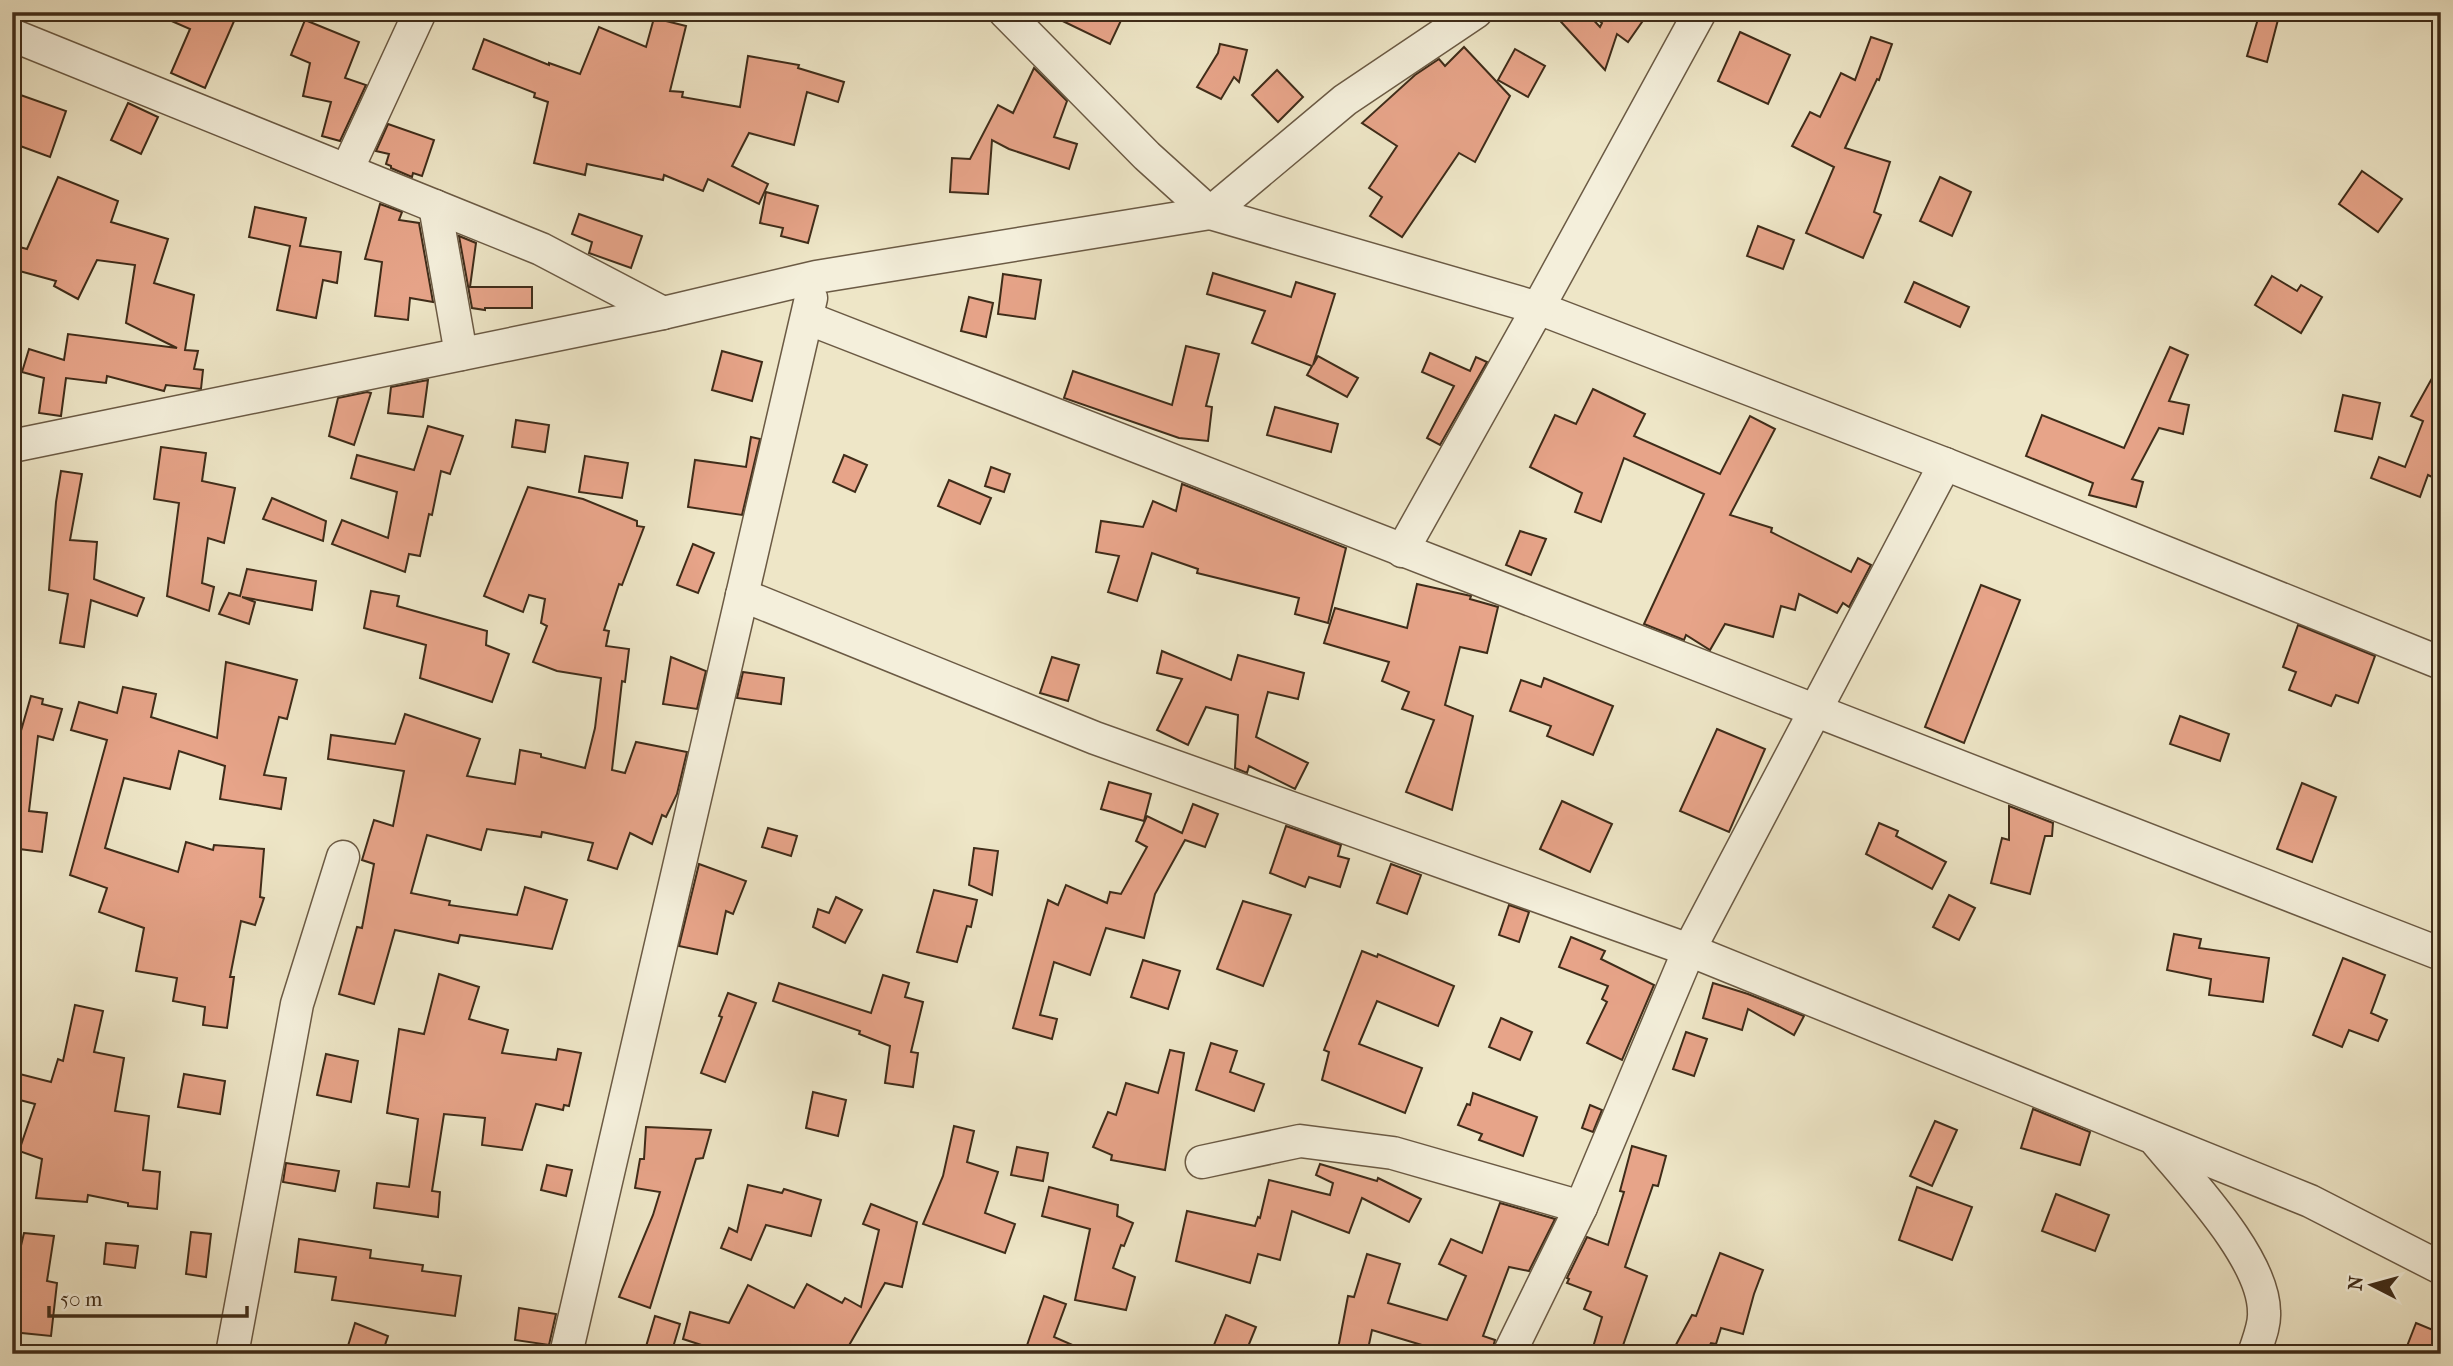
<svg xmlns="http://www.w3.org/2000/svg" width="2453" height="1366" font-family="'IM FELL French Canon',serif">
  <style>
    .building { fill: #e7a489; stroke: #3f2c19; stroke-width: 2 }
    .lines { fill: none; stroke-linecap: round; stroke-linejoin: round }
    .minor-casing { stroke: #6b5a44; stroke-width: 35 }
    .minor { stroke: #f4efdb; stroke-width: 32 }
  </style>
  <rect width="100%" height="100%" fill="#eee6c7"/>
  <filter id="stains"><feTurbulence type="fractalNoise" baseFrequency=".00286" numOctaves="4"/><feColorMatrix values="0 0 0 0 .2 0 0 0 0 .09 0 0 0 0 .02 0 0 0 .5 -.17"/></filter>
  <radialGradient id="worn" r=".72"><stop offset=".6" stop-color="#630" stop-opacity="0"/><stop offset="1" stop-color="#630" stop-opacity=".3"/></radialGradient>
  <g class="building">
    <polygon points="151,12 238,12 205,88 171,73 190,29"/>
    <polygon points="1044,12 1125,12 1110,44"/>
    <polygon points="1552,12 1586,12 1600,27 1602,23 1587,12 1649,12 1628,42 1617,34 1605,70"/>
    <polygon points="2260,12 2280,12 2267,62 2247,56"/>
    <polygon points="654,18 686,26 670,91 683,92 682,97 740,107 748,56 799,65 798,68 844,82 838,102 807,92 794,145 749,133 732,166 768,184 759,204 708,179 703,191 664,175 663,180 587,164 585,175 534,163 548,102 534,97 535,93 473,69 484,39 549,65 549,63 580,74 599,27 646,47"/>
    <polygon points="305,20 359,42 345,78 366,85 340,141 322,136 331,102 303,96 310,63 291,55"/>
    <polygon points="1740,32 1790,55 1768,104 1718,81"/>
    <polygon points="1871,37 1892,44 1879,80 1877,79 1845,148 1890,162 1874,212 1881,215 1863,258 1806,233 1834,167 1792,146 1810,112 1820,117 1841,73 1855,80"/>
    <polygon points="1220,44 1247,50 1239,82 1234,77 1221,99 1197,87 1218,53"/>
    <polygon points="1464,47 1510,96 1475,162 1459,153 1402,237 1370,216 1382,197 1369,188 1397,146 1362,123 1415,75 1439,59 1445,66"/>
    <polygon points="1515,49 1545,66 1528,97 1498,80"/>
    <polygon points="1034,68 1067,101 1054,137 1077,144 1069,169 1009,149 992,140 988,194 950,192 952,158 970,159 998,105 1013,113"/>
    <polygon points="1277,70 1303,97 1278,122 1252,95"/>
    <polygon points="12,92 66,111 50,157 12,143"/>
    <polygon points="128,103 158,117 141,154 111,140"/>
    <polygon points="388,124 434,140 422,176 413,173 412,177 391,168 391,166 386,164 389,154 376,151"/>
    <polygon points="2362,171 2402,199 2378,232 2339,204"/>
    <polygon points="58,177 118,201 111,222 168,239 154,283 194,295 185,350 198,351 194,369 203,370 201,389 166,385 164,391 107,376 106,383 66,378 61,416 39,413 44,378 22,372 29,349 64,360 68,334 177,348 126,323 135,265 97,260 78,299 54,286 56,281 12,269 12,245 27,249"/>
    <polygon points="1940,177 1971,192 1952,236 1920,221"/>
    <polygon points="766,192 818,206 808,243 781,236 783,228 760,223"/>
    <polygon points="380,204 402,212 399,220 419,223 433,302 410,298 408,320 375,316 382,262 365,259"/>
    <polygon points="255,207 306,218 300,246 341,252 337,283 323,280 316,318 277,310 290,246 249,237"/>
    <polygon points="579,214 642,236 631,268 589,253 592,242 572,234"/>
    <polygon points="1758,226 1794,240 1783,269 1747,256"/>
    <polygon points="459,236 476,243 470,287 532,287 532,308 485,308 485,310 472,308"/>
    <polygon points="1213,273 1291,297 1296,282 1335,294 1313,365 1318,356 1358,378 1347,397 1307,375 1312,366 1252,343 1265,311 1207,294"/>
    <polygon points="1003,274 1041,280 1035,319 998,314"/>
    <polygon points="2272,276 2297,291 2301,285 2322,297 2301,333 2255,305"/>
    <polygon points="1914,282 1969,307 1960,327 1905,302"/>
    <polygon points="969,297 993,303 986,337 961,331"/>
    <polygon points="1186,346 1219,354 1206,406 1212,407 1208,441 1179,438 1064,398 1073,371 1172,405"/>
    <polygon points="2170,347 2188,355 2169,401 2189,405 2183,434 2159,428 2132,479 2143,482 2136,507 2089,495 2093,483 2026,456 2042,415 2124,448"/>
    <polygon points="722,351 762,362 752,401 712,390"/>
    <polygon points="1430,353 1470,371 1476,357 1487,362 1440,445 1427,438 1454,386 1422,372"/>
    <polygon points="2441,362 2441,468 2436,479 2428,475 2420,497 2371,478 2379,457 2405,467 2423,421 2411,416"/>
    <polygon points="428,380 423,417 388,413 391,387"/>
    <polygon points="1593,389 1645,414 1634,436 1720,474 1750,416 1775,429 1730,515 1772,528 1771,532 1851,572 1858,558 1871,565 1849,607 1843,603 1837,613 1799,594 1795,610 1781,606 1773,637 1725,624 1710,650 1686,635 1684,640 1644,624 1704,494 1624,458 1601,522 1575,512 1582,493 1530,467 1555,415 1576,424"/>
    <polygon points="367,392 371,393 354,445 329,436 338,398"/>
    <polygon points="2343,395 2380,403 2372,439 2335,431"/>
    <polygon points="1275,407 1338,424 1331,452 1267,435"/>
    <polygon points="516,420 549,425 545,452 512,447"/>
    <polygon points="428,426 463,436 450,474 441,471 432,515 429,514 420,556 409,554 405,572 332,544 342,520 388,538 397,492 351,478 357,455 414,470"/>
    <polygon points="751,437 760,439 742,515 688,507 695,460 746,467"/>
    <polygon points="161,447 206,453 202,481 235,488 224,543 208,538 202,583 214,587 209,611 167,596 179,503 154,499"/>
    <polygon points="844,455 867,465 855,492 833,482"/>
    <polygon points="585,456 628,463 622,498 579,492"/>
    <polygon points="991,467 1010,474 1004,492 985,486"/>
    <polygon points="61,471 82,474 70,540 97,542 94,579 144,598 137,616 91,600 84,647 60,643 68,594 49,590 56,502"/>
    <polygon points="949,480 991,498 980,524 938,506"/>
    <polygon points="1182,484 1346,548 1328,623 1295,614 1299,598 1197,573 1198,569 1152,553 1137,601 1108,592 1119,556 1096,552 1101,521 1143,527 1153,501 1176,511"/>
    <polygon points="528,487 583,499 637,521 637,526 644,527 622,585 619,584 604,630 609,631 606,646 629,649 625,682 622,681 612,770 625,773 636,742 687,752 677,794 666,817 662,815 652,844 630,833 617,869 588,860 593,843 542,832 541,837 487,829 481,850 427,835 411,893 450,901 449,905 517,915 525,887 567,900 552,949 460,935 458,943 395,930 374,1004 339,994 357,927 362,928 374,864 362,860 374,820 393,826 404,771 328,759 331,735 395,744 405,714 480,739 467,776 515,784 520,750 541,754 541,757 585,768 595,728 601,678 557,671 533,662 547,626 541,623 545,599 529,595 523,612 484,596"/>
    <polygon points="272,498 326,521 323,541 263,519"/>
    <polygon points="1520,531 1546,539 1531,575 1506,565"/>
    <polygon points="693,544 714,553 698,593 677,585"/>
    <polygon points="247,569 316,581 312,610 242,597 255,602 249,624 219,614 229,593 240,596"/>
    <polygon points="1417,584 1471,596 1470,599 1498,607 1487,653 1460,647 1445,705 1473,716 1452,810 1406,792 1434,720 1402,709 1409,692 1382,681 1389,662 1324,643 1335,608 1407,628"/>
    <polygon points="1981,585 2020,600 1964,743 1925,727"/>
    <polygon points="371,591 399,596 397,606 487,631 486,645 509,654 492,702 420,678 426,645 364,628"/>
    <polygon points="2298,625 2375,656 2358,703 2336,695 2331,706 2289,690 2296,672 2283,667"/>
    <polygon points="1162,651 1231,680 1238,655 1304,673 1298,699 1268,692 1256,737 1308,763 1295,789 1249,766 1247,773 1235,768 1238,715 1206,707 1188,745 1157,730 1182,679 1157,673"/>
    <polygon points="671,657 706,671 697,709 663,704"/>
    <polygon points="1052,657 1079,665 1068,701 1040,693"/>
    <polygon points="226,662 297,680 287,719 279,717 264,775 286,778 281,809 220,799 225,766 179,751 170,789 124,778 105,848 178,872 186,842 213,850 214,845 264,849 260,897 264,898 255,925 241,921 230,977 234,977 227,1028 203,1025 205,1007 173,1001 177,978 136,971 144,928 99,912 107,888 70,875 107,740 71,730 79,702 117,713 123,687 156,694 151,717 217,738"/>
    <polygon points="743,672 784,678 781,704 737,698"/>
    <polygon points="1544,678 1613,706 1593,755 1547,736 1551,726 1510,711 1521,680 1541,687"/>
    <polygon points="31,696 43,699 42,704 62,709 53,740 38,736 29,811 47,813 42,852 12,848 12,762"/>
    <polygon points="2180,716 2229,734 2220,761 2170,744"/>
    <polygon points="1717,729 1765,749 1729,832 1680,811"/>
    <polygon points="1109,782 1151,794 1144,821 1101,809"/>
    <polygon points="2302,783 2336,797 2312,862 2277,849"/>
    <polygon points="1562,801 1612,824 1590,872 1540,849"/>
    <polygon points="1193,804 1218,814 1205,847 1185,840 1155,894 1144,938 1106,928 1090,975 1054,962 1040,1015 1057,1019 1052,1039 1013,1028 1048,900 1058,905 1066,885 1107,903 1110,892 1121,894 1147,847 1136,841 1147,816 1182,833"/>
    <polygon points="2009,806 2053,823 2052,836 2045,836 2030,894 1991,883 2002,838 2009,840"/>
    <polygon points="1879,823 1898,831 1896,836 1946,862 1932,889 1866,854"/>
    <polygon points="1286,826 1341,845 1338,856 1349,859 1340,887 1309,877 1305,887 1270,873"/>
    <polygon points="768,828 797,836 791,856 762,847"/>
    <polygon points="974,848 998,851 992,895 969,885"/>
    <polygon points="699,864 746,881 733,914 726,911 717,954 679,946"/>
    <polygon points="1391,864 1421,875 1407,914 1377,903"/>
    <polygon points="934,890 977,900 971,927 967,926 957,962 917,952"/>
    <polygon points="1949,895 1975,908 1959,940 1933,927"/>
    <polygon points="836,897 862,910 845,943 813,927 818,909 829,913"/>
    <polygon points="1243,901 1291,915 1263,986 1217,969"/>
    <polygon points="1509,905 1529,912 1519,942 1499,935"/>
    <polygon points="2174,934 2201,939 2199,948 2269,958 2263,1002 2209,995 2211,979 2167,970"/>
    <polygon points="1571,937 1605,951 1601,959 1654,985 1622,1060 1587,1043 1607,1002 1602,999 1608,986 1559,967"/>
    <polygon points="1362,951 1377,957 1378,954 1454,986 1438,1026 1377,1001 1359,1044 1422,1068 1405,1113 1322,1080 1329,1052 1324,1050"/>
    <polygon points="2343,958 2385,975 2371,1013 2387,1020 2378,1041 2349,1030 2342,1047 2313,1035"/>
    <polygon points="1143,960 1180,971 1168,1009 1131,997"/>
    <polygon points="439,974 479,987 469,1019 508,1030 502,1053 556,1060 558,1049 581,1053 569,1106 564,1105 563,1110 536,1104 522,1150 482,1145 485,1118 444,1114 432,1191 440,1192 438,1217 374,1208 377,1183 409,1187 418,1119 387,1113 399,1029 424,1034"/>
    <polygon points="883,975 909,983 905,997 923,1002 911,1052 918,1053 913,1087 885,1083 890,1046 859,1034 860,1031 773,1001 779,983 871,1013"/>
    <polygon points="1713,983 1748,994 1804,1016 1794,1035 1748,1009 1742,1030 1703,1018"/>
    <polygon points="728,993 756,1003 725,1082 701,1073 722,1017 719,1016"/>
    <polygon points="75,1005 103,1011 94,1052 124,1058 115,1111 149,1116 143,1170 160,1172 157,1209 128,1206 128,1203 88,1195 87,1202 36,1198 42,1159 19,1151 35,1104 12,1098 12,1072 51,1082 58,1059 63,1061"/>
    <polygon points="1501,1018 1532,1032 1520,1060 1489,1047"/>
    <polygon points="1686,1032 1707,1039 1694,1076 1673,1069"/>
    <polygon points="1211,1043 1237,1051 1230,1072 1264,1084 1254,1111 1196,1090"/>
    <polygon points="1170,1050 1184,1053 1165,1170 1111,1160 1112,1155 1093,1147 1108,1112 1116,1115 1126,1083 1158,1093"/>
    <polygon points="326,1054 358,1061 351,1102 317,1095"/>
    <polygon points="184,1074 225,1081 220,1114 178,1107"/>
    <polygon points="813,1092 846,1100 838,1136 806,1128"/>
    <polygon points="1473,1093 1537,1117 1523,1156 1479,1140 1482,1134 1458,1125 1467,1104 1470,1105"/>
    <polygon points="1590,1105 1602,1110 1593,1132 1582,1128"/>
    <polygon points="2033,1109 2090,1132 2080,1165 2021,1148"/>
    <polygon points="1935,1121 1957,1130 1932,1186 1910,1176"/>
    <polygon points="954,1126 974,1131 967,1162 998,1172 985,1213 1015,1224 1005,1253 923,1224 943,1176"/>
    <polygon points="646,1127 711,1130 703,1158 696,1159 650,1308 619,1297 653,1215 660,1192 635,1188 640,1159 644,1159"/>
    <polygon points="1632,1146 1666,1156 1658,1186 1653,1185 1625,1267 1647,1276 1620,1354 1591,1354 1602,1317 1584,1309 1591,1292 1567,1283 1569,1279 1567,1278 1587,1237 1608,1245 1624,1192 1620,1191"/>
    <polygon points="1017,1147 1048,1153 1043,1181 1011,1175"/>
    <polygon points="286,1163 339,1171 335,1191 283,1182"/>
    <polygon points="1320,1164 1377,1181 1378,1178 1421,1199 1409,1222 1362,1198 1349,1233 1292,1211 1280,1260 1258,1254 1250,1283 1176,1261 1187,1211 1255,1226 1258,1217 1260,1218 1269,1180 1330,1195 1333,1183 1316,1175"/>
    <polygon points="547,1165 572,1170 566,1196 541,1190"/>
    <polygon points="748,1185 782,1193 784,1189 821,1200 811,1236 766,1225 751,1260 721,1248 729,1228 737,1232"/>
    <polygon points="1049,1187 1118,1205 1117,1216 1133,1223 1124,1246 1121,1245 1113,1268 1135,1277 1126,1310 1075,1300 1090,1229 1042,1216"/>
    <polygon points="1917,1187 1972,1207 1952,1260 1899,1240"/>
    <polygon points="2056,1194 2109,1215 2095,1251 2042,1231"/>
    <polygon points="1500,1203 1555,1219 1529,1271 1509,1267 1483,1336 1495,1340 1491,1354 1433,1354 1435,1349 1372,1330 1367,1354 1337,1354 1348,1296 1354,1297 1367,1254 1400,1264 1388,1303 1447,1320 1466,1276 1439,1264 1451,1239 1482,1253"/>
    <polygon points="871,1204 917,1222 902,1287 885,1283 844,1354 729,1354 683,1339 690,1312 729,1323 748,1285 794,1308 807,1284 842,1303 845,1298 861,1307 879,1230 863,1224"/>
    <polygon points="191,1232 211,1234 206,1277 186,1274"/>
    <polygon points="24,1233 54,1236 47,1281 57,1283 51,1336 12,1332 12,1281 17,1254 19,1254"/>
    <polygon points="299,1239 371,1250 370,1258 423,1265 422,1271 461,1276 455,1316 332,1300 336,1277 295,1272"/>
    <polygon points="106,1243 138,1246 135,1268 104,1264"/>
    <polygon points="1720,1253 1763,1270 1754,1294 1743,1334 1721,1328 1716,1344 1711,1343 1705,1354 1671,1354 1692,1315 1696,1316"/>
    <polygon points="1044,1296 1066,1304 1054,1337 1093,1354 1024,1354"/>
    <polygon points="519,1308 556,1314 549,1345 515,1340"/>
    <polygon points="1226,1315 1256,1327 1245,1354 1236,1354 1214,1345"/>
    <polygon points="655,1316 680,1324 671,1354 656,1354 645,1350"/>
    <polygon points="355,1323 388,1336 382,1354 362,1354 347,1349"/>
    <polygon points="2416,1323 2438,1332 2429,1354 2404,1354"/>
  </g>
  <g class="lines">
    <g class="minor-casing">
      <g id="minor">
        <polyline points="1005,12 1147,156 1210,213 1538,308 1945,464 2441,663"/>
        <polyline points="12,35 541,249 663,313"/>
        <polyline points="347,170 420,12"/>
        <polyline points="435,206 461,354"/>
        <polyline points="807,318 2441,954"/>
        <polyline points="12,446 663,313 816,277 1210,213 1345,100 1476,12"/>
        <polyline points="1402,551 1538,308 1700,12"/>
        <polyline points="742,595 1095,738 1689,950 2310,1201 2441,1268"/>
        <path d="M2157,1142C2190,1182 2264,1259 2264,1312C2265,1326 2258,1341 2254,1354"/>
        <polyline points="1202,1162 1300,1141 1393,1153 1581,1207"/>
        <polyline points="232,1354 297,1004 343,857"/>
        <polyline points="566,1354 811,298"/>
        <polyline points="1509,1354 1581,1207 1689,950 1945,464"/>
      </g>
    </g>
    <use href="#minor" class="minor"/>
  </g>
  <rect width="2453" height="1366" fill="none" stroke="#eee6c7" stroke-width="42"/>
  <rect x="14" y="14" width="2425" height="1338" fill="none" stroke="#3f2c19" stroke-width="3.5"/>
  <rect x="21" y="21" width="2411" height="1324" fill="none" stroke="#3f2c19" stroke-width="2"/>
  <g transform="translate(2372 1285) rotate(276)" stroke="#f4efdb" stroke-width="5" paint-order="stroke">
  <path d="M0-5L12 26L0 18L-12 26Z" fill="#3f2c19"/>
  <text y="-10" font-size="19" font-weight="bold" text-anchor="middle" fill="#3f2c19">N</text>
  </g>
  <path d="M49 1306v10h198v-10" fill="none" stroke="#3f2c19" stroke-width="3.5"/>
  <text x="60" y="1306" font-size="21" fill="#3f2c19" stroke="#f4efdb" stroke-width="5" paint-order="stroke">50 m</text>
  <rect width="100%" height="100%" filter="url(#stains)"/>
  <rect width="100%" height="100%" fill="url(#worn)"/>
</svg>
